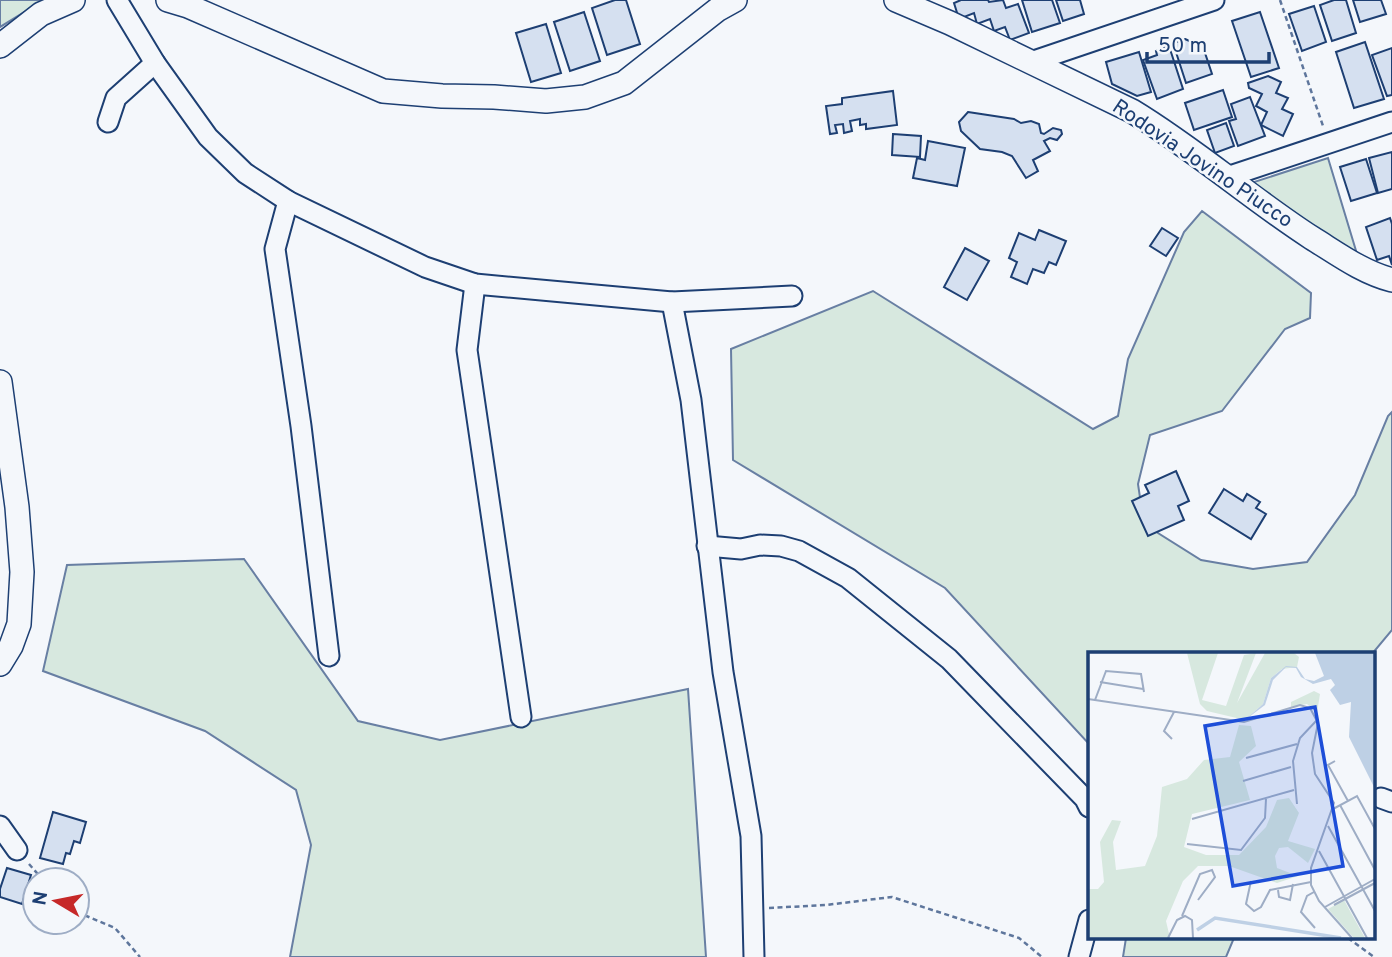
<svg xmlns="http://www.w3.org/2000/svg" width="1392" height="957" font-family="Overpass,sans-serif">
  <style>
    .green { fill: #d7e8df; stroke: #687fa3; stroke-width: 2 }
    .building { fill: #d5e0f0; stroke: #1d3f73; stroke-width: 2 }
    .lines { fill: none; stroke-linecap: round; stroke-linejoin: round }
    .minor-casing { stroke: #1d3f73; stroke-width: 23 }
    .major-casing { stroke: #1d3f73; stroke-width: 26 }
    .path { stroke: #5e769c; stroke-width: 2.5; stroke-dasharray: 5 3.5; stroke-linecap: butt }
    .minor { stroke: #f4f7fb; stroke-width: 19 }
    .major { stroke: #f4f7fb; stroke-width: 23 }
    .labels { text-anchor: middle; stroke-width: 5; stroke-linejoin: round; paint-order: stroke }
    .street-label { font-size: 21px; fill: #1d3f73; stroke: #f4f7fb }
    .inset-river { fill: none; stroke: #bed0e5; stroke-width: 3.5 }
    .inset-road { fill: none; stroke: #9eadc5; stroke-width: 2 }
    .view { fill: #1d4ed8; fill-opacity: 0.15; stroke: #1d4ed8; stroke-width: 3.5 }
    .inset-edge { fill: none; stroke: #1d3f73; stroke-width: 3.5 }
  </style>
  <rect width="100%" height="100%" fill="#f4f7fb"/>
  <g class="green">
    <polygon points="0,0 44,0 0,27"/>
    <polygon points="1328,158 1357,254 1335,242 1251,183"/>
    <polygon points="1202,211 1311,293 1310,318 1285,329 1222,411 1150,435 1138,484 1142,511 1158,533 1201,560 1253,569 1307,562 1355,495 1388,416 1392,412 1392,630 1372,654 1089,654 1089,744 945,588 733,460 731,349 873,291 1093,429 1118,416 1128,359 1184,232"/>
    <polygon points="244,559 358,721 440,740 688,689 706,957 290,957 311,845 296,790 205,731 43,671 67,565"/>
    <polygon points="1126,938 1234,938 1226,957 1123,957"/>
  </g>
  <g class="building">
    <polygon points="615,0 626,0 640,44 607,55 592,8"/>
    <polygon points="961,0 988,0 989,2 1003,0 1006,8 1018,4 1029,33 1010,40 1005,27 994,31 990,19 977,24 974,13 959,19 954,3"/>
    <polygon points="1022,0 1052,0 1060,23 1032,32"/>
    <polygon points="1056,0 1080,0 1084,14 1063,21"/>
    <polygon points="1334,0 1346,0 1356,33 1332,41 1320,5"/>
    <polygon points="1353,0 1381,0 1386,14 1360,22"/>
    <polygon points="1314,6 1326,42 1302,51 1289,14"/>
    <polygon points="584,12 600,61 570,71 554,22"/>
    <polygon points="1260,12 1279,68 1251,77 1232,21"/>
    <polygon points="546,24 561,73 531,82 516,33"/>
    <polygon points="1185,39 1203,47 1212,74 1186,83 1173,43"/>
    <polygon points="1365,42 1384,99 1354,108 1336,52"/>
    <polygon points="1169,46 1183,89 1157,99 1143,60 1157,55 1156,51"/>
    <polygon points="1392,48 1392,95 1387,96 1372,55"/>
    <polygon points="1139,52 1151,92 1137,96 1112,84 1106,62"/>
    <polygon points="1268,76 1281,82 1276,93 1288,98 1282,109 1293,114 1283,136 1261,125 1267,112 1256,106 1262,94 1249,88 1248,83"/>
    <polygon points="1223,90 1232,117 1194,130 1185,103"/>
    <polygon points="893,91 897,125 866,129 866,124 860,125 860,119 850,121 852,131 844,133 843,124 835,125 837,133 830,134 826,106 842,104 842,98"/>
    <polygon points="1250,97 1265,136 1238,146 1229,121 1236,119 1231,104"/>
    <polygon points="968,112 1014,119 1021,123 1031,121 1039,124 1041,133 1044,134 1053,128 1061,130 1062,134 1057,140 1050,138 1044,141 1050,151 1033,160 1038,171 1026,178 1012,156 1002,152 980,149 961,131 959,122"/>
    <polygon points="1226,123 1234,146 1215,153 1207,130"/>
    <polygon points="893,134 921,136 920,157 892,155"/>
    <polygon points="928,141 965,148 957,186 913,178 917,158 925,160"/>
    <polygon points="1392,152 1392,189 1378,193 1369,158"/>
    <polygon points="1366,159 1377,193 1351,201 1340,167"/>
    <polygon points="1390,218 1392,224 1392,265 1389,256 1377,260 1366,227"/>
    <polygon points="1162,228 1178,238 1166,256 1150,246"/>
    <polygon points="1039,230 1066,241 1056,265 1049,262 1044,273 1033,269 1027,284 1011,277 1017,262 1009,258 1019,233 1035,240"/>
    <polygon points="965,248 989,261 967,300 944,287"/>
    <polygon points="1176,471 1189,501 1178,506 1184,520 1148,536 1132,501 1149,493 1145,485"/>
    <polygon points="1224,489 1243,501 1247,494 1260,502 1256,508 1266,514 1251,539 1209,513"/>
    <polygon points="53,812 86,822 80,843 74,841 70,854 66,853 63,864 40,858"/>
    <polygon points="7,868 31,875 22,904 0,897 0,889"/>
  </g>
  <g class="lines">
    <g class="minor-casing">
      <g id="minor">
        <polyline points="117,0 155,63 208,137 245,173 288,201 425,267 475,284 672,302 792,296"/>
        <polyline points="1031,62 1214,0"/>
        <polyline points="108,122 116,98 155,63"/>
        <polyline points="1227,177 1392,122"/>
        <polyline points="288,201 275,249 301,426 329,656"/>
        <polyline points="475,284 467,350 521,717"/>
        <polyline points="672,302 691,400 723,672 751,836 754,957"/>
        <polyline points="707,546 741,549 760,545 781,546 799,551 848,578 949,659 1085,799 1089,807"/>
        <polyline points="1381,798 1392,802"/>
        <polyline points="0,826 17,850"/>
        <polyline points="1079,957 1089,920"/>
      </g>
    </g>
    <g class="major-casing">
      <g id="major">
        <polyline points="168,0 188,6 383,91 442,96 494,97 546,101 585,97 624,83 717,10 735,0"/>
        <path d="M896,0L950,23L1132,111C1195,149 1250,198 1312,238C1338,254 1362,272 1392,280"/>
        <polyline points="0,46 41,14 73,0"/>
        <polyline points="0,382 17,507 22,572 19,624 11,646 0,664"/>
      </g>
    </g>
    <g class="path">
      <polyline points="1280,0 1323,126"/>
      <polyline points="29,864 43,880"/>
      <polyline points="769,908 826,905 892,897 1019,938 1042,957"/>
      <polyline points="77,912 115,928 140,957"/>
      <polyline points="1348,938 1374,957"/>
    </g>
    <use href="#minor" class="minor"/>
    <use href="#major" class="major"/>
  </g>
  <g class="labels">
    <g class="street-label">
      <text transform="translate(1203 163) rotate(34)" y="7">Rodovia Jovino Piucco</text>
    </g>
  </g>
  <g transform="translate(1088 652)">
    <rect width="287" height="287" fill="#f4f7fb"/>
    <path d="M99,1H130L114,48L138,54L156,3L168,1L149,51L177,1H206L211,5L209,15L194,17L183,26L175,52L157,68L119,59L112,52ZM226,39L232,42L229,61L219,52L203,55V50ZM151,73L163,74L168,94L151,110L162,148L104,162L96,195L118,203H151L178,175L189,148L201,146L211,161L200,189L227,197L220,211L200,195L191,196L187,204L189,216L210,224L189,231L141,214H110L95,229L78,269L82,286H0V237H10L16,230L12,190L24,168L33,169L25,190L28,218L57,214L69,184L74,135L99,127L116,108L142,105ZM256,248L277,286H266L240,257Z" fill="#d7e8df"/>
    <path d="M227,1H287V137L261,85L263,50L252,53L242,38L247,33L243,27L225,32L213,25L208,16L198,15L185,28L177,53L157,68L175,52L183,26L198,14L209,15L217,27L226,29L236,24Z" fill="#bed0e5"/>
    <path class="inset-river" d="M109,278L127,266L253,286"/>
    <path class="inset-road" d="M12,30L55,37M0,47L156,70L212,53L222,56L230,71L224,101L227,122L246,151L223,216V233L231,249L264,286M7,48L18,19L53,22L56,40M84,87L76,79L86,60M158,106L209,92M247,109L240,113L260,149M155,129L203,115M209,152L205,109L212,86L229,68M252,153L287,218M245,157L269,144L287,177M104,167L206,138M240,174L287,259M99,192L153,198L177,166L178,147M231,199L279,286M163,229L158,252L166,259L173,255L182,238L223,230M190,238L191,245L202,248L205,232M226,240L219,244L213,260L227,276M246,253L287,231M237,255L287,227M94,264L112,222L124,218L127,225L110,248M80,286L89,268L97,264L104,268L105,286"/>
    <path class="view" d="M227,55L255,214L145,234L117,74Z"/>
    <rect width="287" height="287" class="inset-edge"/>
  </g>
  <g transform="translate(56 901) rotate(280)"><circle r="33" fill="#f4f7fb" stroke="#9eadc5" stroke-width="2"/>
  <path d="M0-5L12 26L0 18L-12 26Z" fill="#c62828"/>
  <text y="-10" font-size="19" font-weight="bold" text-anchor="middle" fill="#1d3f73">N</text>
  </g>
  <path d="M1147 52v10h122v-10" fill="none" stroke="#1d3f73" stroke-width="3.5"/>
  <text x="1158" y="52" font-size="21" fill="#1d3f73" stroke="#f4f7fb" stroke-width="5" paint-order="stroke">50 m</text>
</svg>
